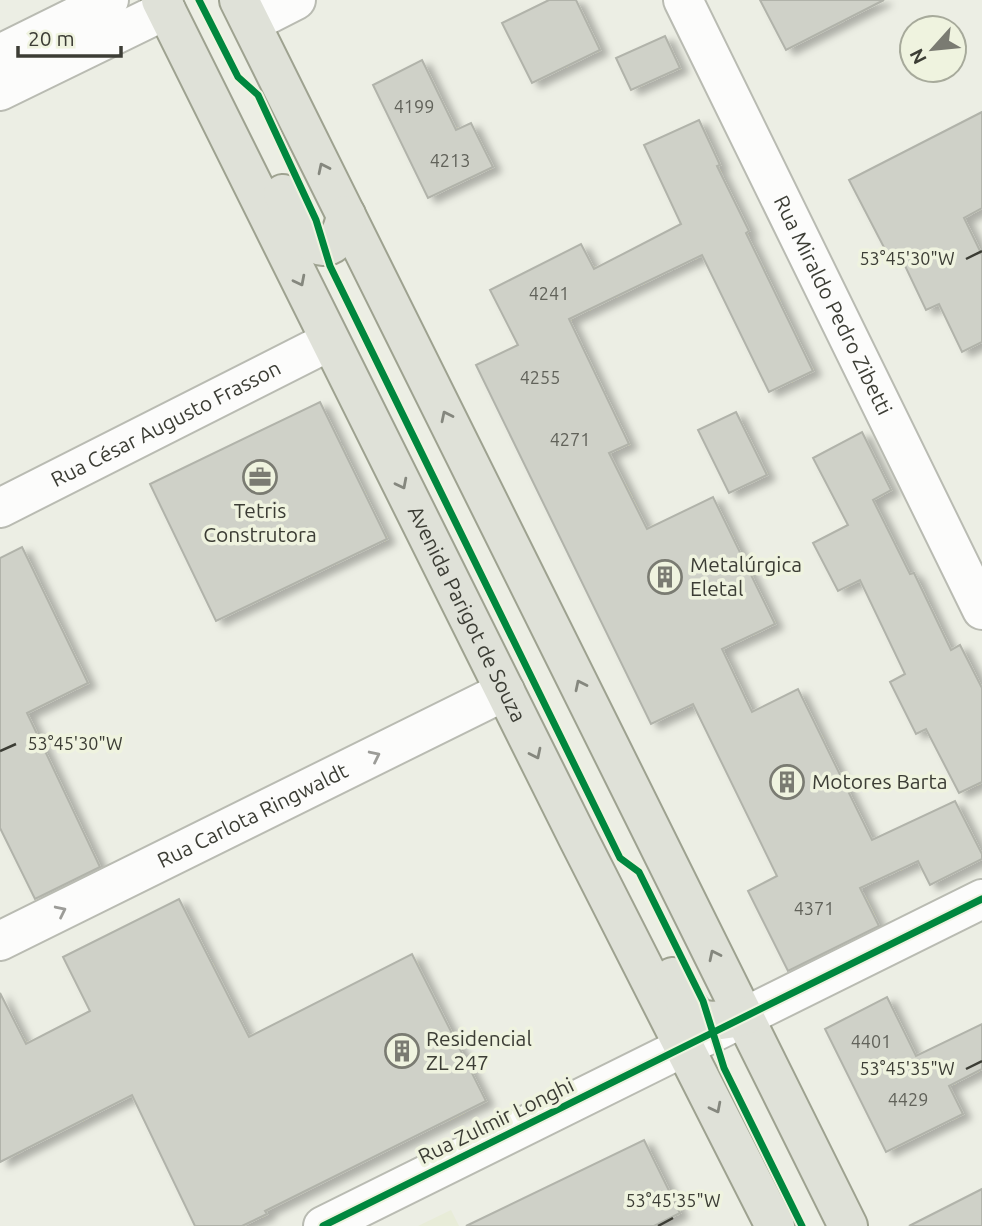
<svg xmlns="http://www.w3.org/2000/svg" width="982" height="1226" font-family="Ubuntu,sans-serif">
  <style>
    .built { fill: #e8ecd8 }
    .building { fill: #cfd1c8; stroke: #b1b3aa; stroke-width: 2; filter: url(#shadow) }
    .lines { fill: none; stroke-linecap: round; stroke-linejoin: round }
    .minor-casing { stroke: #b9bbb2; stroke-width: 42 }
    .major-casing { stroke: #9ea290; stroke-width: 42 }
    .minor { stroke: #fcfcfb; stroke-width: 38 }
    .major { stroke: #dfe1d8; stroke-width: 38 }
    .cycleway-casing { stroke: #eff3df; stroke-width: 11 }
    .cycleway { stroke: #00873e; stroke-width: 7 }
    .oneway { stroke: #85877e }
    .oneway2 { stroke: #9c9c98 }
    .ticks { fill: none; stroke: #3c3d35; stroke-width: 2.5 }
    .labels { text-anchor: middle; stroke-width: 7; stroke-linejoin: round; paint-order: stroke }
    .number-label { font-size: 18px; fill: #61625a }
    .street-label { font-size: 21px; fill: #3c3d35; stroke: #eff3df }
    .poi-label { font-size: 21px; fill: #3c3d35; stroke: #eff3df; text-anchor: start }
    .ticks-label { font-size: 18px; text-anchor: middle; fill: #3c3d35; stroke: #eff3df; stroke-width: 7; stroke-linejoin: round; paint-order: stroke }
  </style>
  <defs>
    <filter id="shadow"><feDropShadow dx="8" dy="4.5" stdDeviation="3.5" flood-color="#0004"/></filter>
  </defs>
  <rect width="100%" height="100%" fill="#eceee4"/>
  <polygon class="built" points="451,1210 459,1226 418,1226"/>
  <g class="building">
    <polygon points="549,0 576,0 600,50 532,83 502,23"/>
    <polygon points="760,0 884,0 786,50"/>
    <polygon points="665,36 680,68 631,90 616,58"/>
    <polygon points="422,60 456,130 471,123 493,167 428,198 373,85"/>
    <polygon points="982,112 982,208 964,218 982,255 982,342 962,352 939,304 926,310 898,251 889,257 849,180"/>
    <polygon points="699,120 720,165 717,166 749,231 746,233 813,371 769,392 702,255 569,319 629,444 609,453 647,529 713,497 775,624 722,649 752,712 798,689 872,840 955,801 982,854 982,859 930,885 918,861 860,888 879,926 788,971 748,891 777,876 693,704 651,724 476,365 518,345 490,290 581,244 594,269 681,224 644,145"/>
    <polygon points="320,402 387,539 216,621 150,484"/>
    <polygon points="736,412 767,475 729,493 698,430"/>
    <polygon points="862,432 891,490 873,500 910,574 914,573 951,650 960,645 982,688 982,782 959,793 926,729 916,734 890,682 905,674 860,580 838,591 813,543 848,525 813,458"/>
    <polygon points="22,547 88,683 27,713 100,867 35,899 0,828 0,558"/>
    <polygon points="179,899 249,1037 412,954 486,1101 265,1211 267,1214 242,1226 195,1226 132,1095 0,1162 0,993 26,1044 90,1011 63,957"/>
    <polygon points="887,997 916,1056 982,1024 982,1069 949,1086 963,1114 886,1152 825,1029"/>
    <polygon points="644,1140 680,1213 654,1226 466,1226"/>
    <polygon points="982,1189 982,1226 909,1226"/>
  </g>
  <g class="lines">
    <g class="minor-casing">
      <g id="minor">
        <path id="s1" d="M683,0L982,610"/>
        <polyline points="251,23 296,0"/>
        <polyline points="0,54 109,0"/>
        <polyline points="0,91 166,10"/>
        <path id="s2" d="M0,508L330,341"/>
        <path id="s3" d="M0,941L505,691"/>
        <polyline points="323,1226 982,899"/>
      </g>
    </g>
    <g class="major-casing">
      <g id="major">
        <path id="s4" d="M161,0L578,838L775,1226"/>
        <polyline points="239,0 848,1226"/>
        <path d="M283,194C288,204 298,231 307,238C331,258 342,237 346,215"/>
        <path d="M673,977C695,1020 693,1027 744,1016"/>
      </g>
    </g>
    <use href="#minor" class="minor"/>
    <use href="#major" class="major"/>
    <g class="cycleway-casing">
      <g id="cycleway">
        <polyline points="199,0 238,77 258,95 316,220 330,266 620,858 639,872 703,1001 724,1068 802,1226"/>
        <polyline points="323,1226 982,899"/>
      </g>
    </g>
    <use href="#cycleway" class="cycleway"/>
  </g>
  <defs><path id="oneway-chevron" d="M-2-3.5L2.5 0L-2 3.5" fill="none" stroke-width="1.6" stroke-linecap="round" stroke-linejoin="round" transform="scale(1.75)"/></defs>
  <g class="oneway">
    <use href="#oneway-chevron" transform="translate(323 168) rotate(-116)"/>
    <use href="#oneway-chevron" transform="translate(300 281) rotate(63)"/>
    <use href="#oneway-chevron" transform="translate(446 416) rotate(-116)"/>
    <use href="#oneway-chevron" transform="translate(402 484) rotate(63)"/>
    <use href="#oneway-chevron" transform="translate(580 685) rotate(-116)"/>
    <use href="#oneway-chevron" transform="translate(536 754) rotate(64)"/>
    <use href="#oneway-chevron" transform="translate(714 955) rotate(-116)"/>
    <use href="#oneway-chevron" transform="translate(716 1108) rotate(63)"/>
  </g>
  <g class="oneway2">
    <use href="#oneway-chevron" transform="translate(375 756) rotate(-26)"/>
    <use href="#oneway-chevron" transform="translate(61 911) rotate(-26)"/>
  </g>
  <path class="ticks" d="M966,259L982,251M0,751L16,744M966,1069L982,1061M658,1226L673,1218"/>
  <defs>
    <g id="office-ring" transform="scale(1.75)"><circle r="9.5" fill="#eff3df" stroke="#7a7b72" stroke-width="1.5"/><path d="M-6-3h4V-5.5h4V-3h4V5H-6ZM-1-4.5V-3h2v-1.5ZM-6 0V1H6V0Z" fill="#7a7b72"/></g>
    <g id="building-ring" transform="scale(1.75)"><circle r="9.5" fill="#eff3df" stroke="#7a7b72" stroke-width="1.5"/><path d="M-4-6H4V6H1V3H-1V6H-4ZM-2.5-4.3h1.7v1.8h-1.7ZM.8-4.3h1.7v1.8H.8ZM-2.5-1h1.7V.8h-1.7ZM.8-1h1.7V.8H.8Z" fill="#7a7b72"/></g>
  </defs>
  <g fill-rule="evenodd">
    <use href="#office-ring" x="260" y="477"/>
    <use href="#building-ring" x="665" y="577"/>
    <use href="#building-ring" x="787" y="782"/>
    <use href="#building-ring" x="402" y="1051"/>
  </g>
  <g class="labels">
    <g class="number-label">
      <text x="414" y="113">4199</text>
      <text x="450" y="167">4213</text>
      <text x="549" y="300">4241</text>
      <text x="540" y="384">4255</text>
      <text x="570" y="446">4271</text>
      <text x="814" y="915">4371</text>
      <text x="871" y="1048">4401</text>
      <text x="908" y="1106">4429</text>
    </g>
    <g class="street-label">
      <text dy="7" stroke="none"><textPath href="#s1" startOffset="340">Rua Miraldo Pedro Zibetti</textPath></text>
      <text dy="7" stroke="none"><textPath href="#s2" startOffset="186">Rua César Augusto Frasson</textPath></text>
      <text dy="7" stroke="none"><textPath href="#s4" startOffset="686">Avenida Parigot de Souza</textPath></text>
      <text dy="7" stroke="none"><textPath href="#s3" startOffset="282">Rua Carlota Ringwaldt</textPath></text>
      <text transform="translate(496 1121) rotate(-26)" y="7">Rua Zulmir Longhi</text>
    </g>
    <g class="poi-label">
      <text x="260" y="518" text-anchor="middle">Tetris<tspan x="260" dy="24">Construtora</tspan></text>
      <text x="690" y="572">Metalúrgica<tspan x="690" dy="24">Eletal</tspan></text>
      <text x="812" y="789">Motores Barta</text>
      <text x="426" y="1046">Residencial<tspan x="426" dy="24">ZL 247</tspan></text>
    </g>
  </g>
  <g class="ticks-label">
    <text x="907" y="265">53°45'30"W</text>
    <text x="75" y="750">53°45'30"W</text>
    <text x="907" y="1075">53°45'35"W</text>
    <text x="673" y="1207">53°45'35"W</text>
  </g>
  <g transform="translate(933 49) rotate(243)"><circle r="33" fill="#eff3df" stroke="#a7aa9b" stroke-width="2"/>
  <path d="M0-5L12 26L0 18L-12 26Z" fill="#7a7b72"/>
  <text y="-10" font-size="19" font-weight="bold" text-anchor="middle" fill="#3c3d35">N</text>
  </g>
  <path d="M18 46v10h103v-10" fill="none" stroke="#3c3d35" stroke-width="3.5"/>
  <text x="28" y="46" font-size="21" fill="#3c3d35" stroke="#eff3df" stroke-width="5" paint-order="stroke">20 m</text>
</svg>
